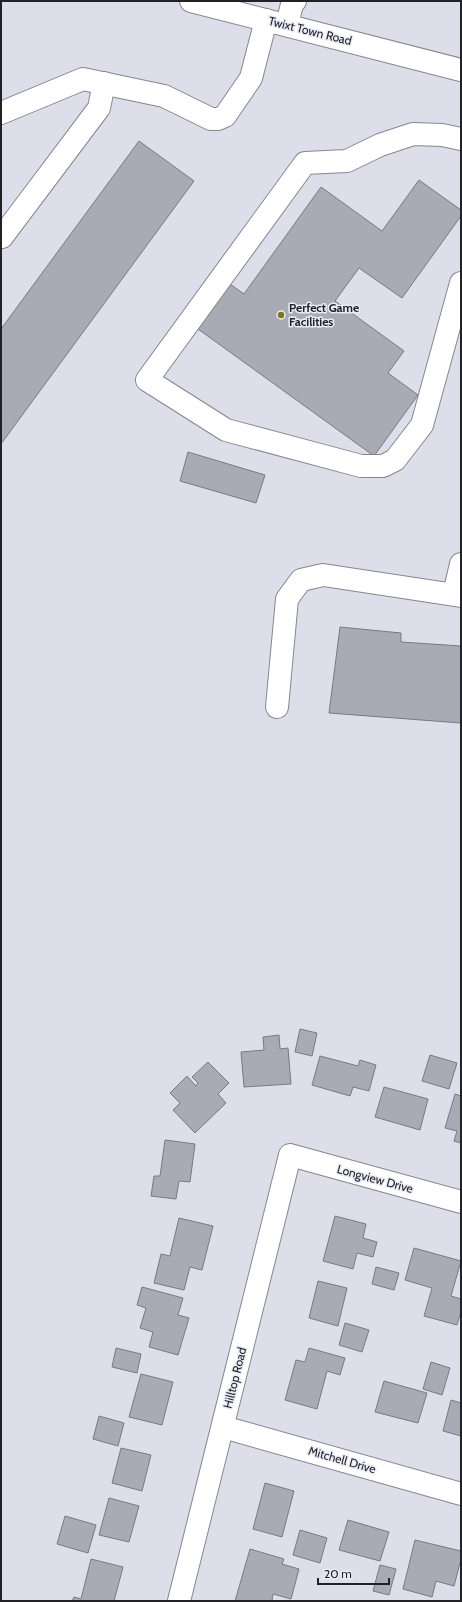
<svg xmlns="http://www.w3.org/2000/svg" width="462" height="1602" font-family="Cabin,sans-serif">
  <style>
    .building { fill: #aaaab5; stroke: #797984 }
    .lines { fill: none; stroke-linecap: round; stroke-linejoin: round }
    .minor-casing { stroke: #868691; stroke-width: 24 }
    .minor { stroke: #fff; stroke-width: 22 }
    .poi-dot { fill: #7d771b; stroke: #ebebf7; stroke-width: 1.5 }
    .labels { text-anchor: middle; stroke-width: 3; stroke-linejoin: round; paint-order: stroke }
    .street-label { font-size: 12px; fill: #222226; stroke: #ebebf7 }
    .poi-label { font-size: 12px; font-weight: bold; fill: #222226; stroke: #ebebf7; text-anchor: start }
  </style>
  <rect width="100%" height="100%" fill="#dedeea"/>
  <g class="building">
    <polygon points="139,141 194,181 1,444 1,329"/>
    <polygon points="419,180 461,210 461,216 402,298 359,268 335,301 404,351 388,373 418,395 374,456 198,329 230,284 244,294 321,187 382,231"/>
    <polygon points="188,452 265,475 256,503 180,481"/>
    <polygon points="340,627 401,633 401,642 461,646 461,723 329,713"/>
    <polygon points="300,1029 317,1033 312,1056 295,1052"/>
    <polygon points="279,1035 280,1049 288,1048 291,1084 244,1087 241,1052 264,1050 263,1037"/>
    <polygon points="430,1055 457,1063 449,1089 422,1081"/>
    <polygon points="320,1056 358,1066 360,1060 376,1065 369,1091 353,1087 350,1096 312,1085"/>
    <polygon points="208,1062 229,1083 218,1094 226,1103 195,1133 173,1110 180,1103 170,1093 187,1076 196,1086 198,1083 192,1077"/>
    <polygon points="384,1087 428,1099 420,1130 375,1117"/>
    <polygon points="455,1094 461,1096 461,1143 454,1141 457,1131 445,1128"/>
    <polygon points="165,1140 195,1144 190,1182 179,1181 176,1199 151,1196 154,1176 160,1176"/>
    <polygon points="335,1216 366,1224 363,1238 377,1242 373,1257 357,1253 353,1269 323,1261"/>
    <polygon points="179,1218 213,1226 202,1270 190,1267 184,1290 154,1283 161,1254 170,1256"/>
    <polygon points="414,1248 461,1261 451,1296 461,1299 461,1311 457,1325 424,1316 432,1288 405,1280"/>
    <polygon points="376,1267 399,1273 394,1290 372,1284"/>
    <polygon points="318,1281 347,1288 338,1326 309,1318"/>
    <polygon points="142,1287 183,1298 178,1315 189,1318 178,1355 149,1347 153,1332 140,1328 146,1308 137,1305"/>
    <polygon points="345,1323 369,1330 362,1352 339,1345"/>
    <polygon points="116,1348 141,1354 137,1373 112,1367"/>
    <polygon points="309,1348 345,1358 340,1375 327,1371 317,1409 285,1400 296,1360 305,1362"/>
    <polygon points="431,1362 450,1368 442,1395 423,1389"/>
    <polygon points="141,1374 173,1382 162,1425 129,1417"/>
    <polygon points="384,1381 427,1393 418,1423 375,1412"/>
    <polygon points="451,1400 461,1403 461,1436 443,1431"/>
    <polygon points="99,1416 124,1423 118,1446 93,1439"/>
    <polygon points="121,1448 151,1455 142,1491 112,1483"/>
    <polygon points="265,1483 294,1491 282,1537 253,1529"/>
    <polygon points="109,1498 139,1506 129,1542 99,1535"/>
    <polygon points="65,1516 96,1525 88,1553 57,1544"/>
    <polygon points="348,1520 389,1532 380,1561 339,1550"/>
    <polygon points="300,1530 327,1538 320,1563 293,1555"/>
    <polygon points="415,1540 461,1551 461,1559 454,1586 436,1581 432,1597 403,1589"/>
    <polygon points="250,1549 284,1559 282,1564 299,1569 291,1599 273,1594 272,1600 274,1601 235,1601"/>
    <polygon points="91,1559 123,1567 114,1601 72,1601 74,1597 81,1599"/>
    <polygon points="380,1565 396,1569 389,1595 373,1591"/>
  </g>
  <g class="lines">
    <g class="minor-casing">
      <g id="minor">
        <polyline points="191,1 461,70"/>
        <polyline points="287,25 292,4 295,1"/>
        <polyline points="1,113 83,79 164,96 211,119 218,119 225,116 251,78 266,20"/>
        <polyline points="461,139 442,135 413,134 380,145 347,161 305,163 147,380 226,430 361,466 383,466 395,460 422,425 461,283"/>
        <polyline points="2,237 99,108 104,83"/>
        <polyline points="454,594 461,564"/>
        <polyline points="277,707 287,599 301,580 323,575 461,596"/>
        <polyline points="223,1427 461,1494"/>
        <polyline points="179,1601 290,1155 461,1202"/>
      </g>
    </g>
    <use href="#minor" class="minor"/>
  </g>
  <circle class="poi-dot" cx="281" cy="315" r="4"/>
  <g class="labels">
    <g class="street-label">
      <text transform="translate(310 31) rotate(14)" y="4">Twixt Town Road</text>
      <text transform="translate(375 1179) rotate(15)" y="4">Longview Drive</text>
      <text transform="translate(235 1378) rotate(-76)" y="4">Hilltop Road</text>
      <text transform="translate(342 1460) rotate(16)" y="4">Mitchell Drive</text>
    </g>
    <g class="poi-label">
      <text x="289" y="312">Perfect Game<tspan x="289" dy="14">Facilities</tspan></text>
    </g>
  </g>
  <rect width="462" height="1602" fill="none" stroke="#222226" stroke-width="4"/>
  <path d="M318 1578v6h71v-6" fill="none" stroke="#222226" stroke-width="2"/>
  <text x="324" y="1578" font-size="12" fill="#222226" stroke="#ebebf7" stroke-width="3" paint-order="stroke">20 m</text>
</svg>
